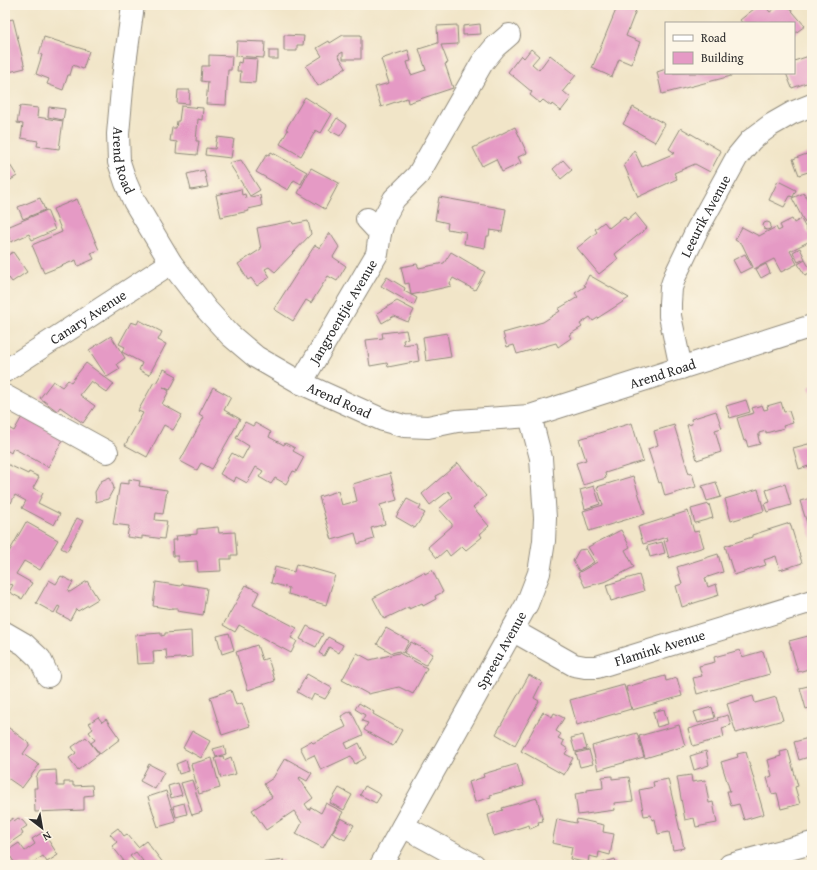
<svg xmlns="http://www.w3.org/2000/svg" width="817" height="870" font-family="'Gentium Book Plus',serif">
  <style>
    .building { fill: #e59ac5 }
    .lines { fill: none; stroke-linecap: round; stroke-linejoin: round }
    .minor-casing { stroke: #8e887a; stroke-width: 24 }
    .minor { stroke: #fff; stroke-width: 22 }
    .labels { text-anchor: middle; stroke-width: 3.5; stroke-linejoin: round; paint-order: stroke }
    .street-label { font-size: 14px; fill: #2b2b2b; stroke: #fcf5e5 }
  </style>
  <rect width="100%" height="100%" fill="#fcf5e5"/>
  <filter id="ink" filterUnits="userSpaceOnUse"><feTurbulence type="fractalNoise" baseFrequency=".025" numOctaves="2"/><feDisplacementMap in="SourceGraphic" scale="8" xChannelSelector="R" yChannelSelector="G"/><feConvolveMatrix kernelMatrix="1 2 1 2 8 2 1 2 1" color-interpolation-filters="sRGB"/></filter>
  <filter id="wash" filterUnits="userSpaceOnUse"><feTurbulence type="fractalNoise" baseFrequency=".012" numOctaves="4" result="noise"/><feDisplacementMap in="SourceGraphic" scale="16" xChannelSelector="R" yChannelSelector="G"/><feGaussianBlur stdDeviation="0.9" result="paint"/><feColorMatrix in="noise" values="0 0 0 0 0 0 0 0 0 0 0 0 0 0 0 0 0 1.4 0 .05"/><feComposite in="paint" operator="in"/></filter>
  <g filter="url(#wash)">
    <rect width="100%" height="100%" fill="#f1e5c8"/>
    <g id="blocks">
      <g class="building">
        <polygon points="618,5 624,5 636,10 626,36 640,42 631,64 619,59 612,77 592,68"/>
        <polygon points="759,5 764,5 770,12 780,5 787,5 805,26 794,34 794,23 742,23 740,20"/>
        <polygon points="13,19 25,68 9,72 5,60 5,21"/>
        <polygon points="480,24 481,34 463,35 463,26"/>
        <polygon points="457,25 458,44 441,45 448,63 445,64 453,88 408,103 407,98 381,107 375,87 389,83 381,59 408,50 411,61 407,62 411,75 426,70 419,49 438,43 437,26"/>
        <polygon points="284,35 304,36 303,45 297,45 297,51 284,51"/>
        <polygon points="343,35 361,35 361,59 343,59 343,52 338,55 346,68 318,86 306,66 322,56 317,48 329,41 330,43"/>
        <polygon points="44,37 89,51 83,69 73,65 70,75 68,75 63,90 47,84 49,79 36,74 42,55 39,54"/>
        <polygon points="237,41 265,42 264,58 236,56"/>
        <polygon points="531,49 539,56 532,64 539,70 550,55 576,75 563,91 571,98 561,111 552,104 551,106 543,100 540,103 530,95 532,92 508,72 521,55 524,58"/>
        <rect x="269" y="51" width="9" height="8"/>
        <polygon points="209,55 232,56 231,70 228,70 226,105 206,104 208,82 201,81 202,66 209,66"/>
        <polygon points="812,55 812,81 792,88 786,73 794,73 794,61"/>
        <polygon points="242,58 257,59 255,83 240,82 241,71 237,71 238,62 241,63"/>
        <polygon points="666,69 666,73 730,73 731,76 662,94 657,72"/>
        <polygon points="178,90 190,90 189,104 177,103"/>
        <polygon points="305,97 332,114 321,133 316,130 301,156 280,144 288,130 286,129"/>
        <polygon points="20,106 38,108 37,117 63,121 59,149 37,146 38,141 21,138 23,124 17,123"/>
        <polygon points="181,106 203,108 202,120 198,119 196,141 199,141 197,155 176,153 177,142 170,141 172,128 176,128 177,121 179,121"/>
        <polygon points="49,107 65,109 63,120 48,117"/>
        <polygon points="633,107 665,124 655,142 623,124"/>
        <polygon points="337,118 347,125 340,136 329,130"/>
        <polygon points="515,127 527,153 518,157 521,163 502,172 496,159 482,166 473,148"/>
        <polygon points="681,128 721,151 710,172 695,164 674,173 677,179 638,197 624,165 634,150 642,167 675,153 669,149"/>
        <polygon points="217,137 234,139 231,158 205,155 206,148 215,149"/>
        <polygon points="271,152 307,172 301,184 294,180 288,190 256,172 267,154 269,155"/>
        <polygon points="812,152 812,184 808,172 799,175 793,159"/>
        <polygon points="5,157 17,176 9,181 5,176"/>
        <polygon points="241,160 260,190 250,196 229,163"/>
        <polygon points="563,160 572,170 561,179 553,169"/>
        <polygon points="311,168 339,183 325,209 298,193"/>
        <polygon points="204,170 208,187 191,190 187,174"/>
        <polygon points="778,181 796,190 793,197 790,196 784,207 769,200"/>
        <polygon points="241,189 242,195 245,194 246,198 260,195 262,206 248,209 249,211 221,217 216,195"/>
        <polygon points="804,193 812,209 812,219 805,223 792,198"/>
        <polygon points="439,197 506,209 502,232 490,230 489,236 487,236 485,248 464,244 466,232 447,229 448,223 435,220"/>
        <polygon points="40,198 45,210 23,219 18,207"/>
        <polygon points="77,199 99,250 91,253 94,259 78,266 76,260 44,273 32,245 62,232 53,209"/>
        <polygon points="47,210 55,230 32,240 29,234 11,242 5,228"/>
        <polygon points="635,213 647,228 615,254 618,259 599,274 577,248 597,232 595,229 604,222 609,228 624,216 627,220"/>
        <polygon points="792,219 794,223 801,219 812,240 790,251 797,264 781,272 774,259 754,269 742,244 735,240 742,227 759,236 776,227 778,231 782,229 780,225"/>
        <polygon points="292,221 293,224 308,221 311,234 275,272 269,267 265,269 270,277 257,286 251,278 248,280 238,264 261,249 257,228"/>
        <circle cx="767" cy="226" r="4"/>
        <polygon points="330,233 339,247 333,257 346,266 337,281 328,276 311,303 306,300 293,321 274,309 315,245 320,248"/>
        <polygon points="800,248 805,259 798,262 793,252"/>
        <polygon points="13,252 27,272 12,282 9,278 5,281 5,257"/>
        <polygon points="451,252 485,272 475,290 453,278 450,283 451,286 411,295 409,283 405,284 401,267 417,264 419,268 444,263"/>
        <polygon points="745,254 752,267 740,273 733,260"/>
        <polygon points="805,260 812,272 805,275 798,264"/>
        <polygon points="766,264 770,273 761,278 756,269"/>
        <polygon points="589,275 629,298 593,321 590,317 580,324 582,327 569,335 571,338 558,347 556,343 517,354 514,345 507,347 503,333 543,322 560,311 558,309 578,297 575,293 586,286 584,285"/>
        <polygon points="387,277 405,288 404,291 417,298 414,305 381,286"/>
        <polygon points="397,301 414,310 408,322 394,316 382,323 377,313"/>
        <polygon points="139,320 162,332 158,340 166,344 149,375 139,370 142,363 122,352 125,347 119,344 131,322 137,324"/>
        <polygon points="406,330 408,339 403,340 404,345 416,343 419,361 388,367 387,363 370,366 366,340 383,338 382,333"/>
        <polygon points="447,333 451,357 426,361 423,337"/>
        <polygon points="111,336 125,358 117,364 120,369 107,377 89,350"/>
        <polygon points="86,363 114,384 107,393 91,381 80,395 95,406 83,423 60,407 57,411 40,398 53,381 62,387 68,380 71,382"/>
        <polygon points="164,369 177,376 170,390 163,387 169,391 162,404 182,415 173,430 164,425 147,457 125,445 143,413 138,411 154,382 156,383"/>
        <polygon points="812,386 812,397 809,387"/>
        <polygon points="213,387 231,397 224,410 240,419 212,469 201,463 197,470 180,461 204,417 199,414"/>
        <polygon points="746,400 750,412 730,418 726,406"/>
        <polygon points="781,402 784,412 789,411 793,423 783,426 784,428 766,433 766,431 759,433 759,436 758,436 760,444 748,447 746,440 744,441 737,418 754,413 752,408 762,405 764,410 768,409 767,406"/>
        <polygon points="716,411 722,428 715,430 721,452 697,460 687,425 692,424 691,419"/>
        <polygon points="23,415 64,438 48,467 13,448 11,453 5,449 5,426 14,431"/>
        <polygon points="245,422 253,426 255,423 271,432 269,437 284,445 285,443 295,448 293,451 304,457 296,472 293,471 286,484 275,478 271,484 259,477 263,471 256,467 247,483 236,477 234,482 220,474 232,453 242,459 249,446 236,438"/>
        <polygon points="632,423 643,461 605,473 606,478 583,485 576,463 586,460 579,439"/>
        <polygon points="674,425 689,474 692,473 696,487 665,496 661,482 659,483 648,449 658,445 654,431"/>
        <polygon points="812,443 812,465 799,469 793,448"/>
        <polygon points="5,463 28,474 29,472 39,477 33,488 43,493 38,503 60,514 54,525 22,508 26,501 15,495 11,503 5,500"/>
        <polygon points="458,463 486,496 473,507 489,526 480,534 482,537 466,550 462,546 450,556 446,550 437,558 428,547 452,526 452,524 439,509 453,497 448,491 430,505 422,494"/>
        <polygon points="390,473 397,500 380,505 385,524 371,528 374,539 358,544 355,533 332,540 319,497 338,491 342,505 357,501 353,484"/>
        <polygon points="633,476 645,514 589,531 583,511 603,505 597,487"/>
        <polygon points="110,477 114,488 108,499 96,502 95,492 101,481"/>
        <polygon points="129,479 140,481 139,486 167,490 163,514 156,513 155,520 167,521 164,539 142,536 142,539 127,537 129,526 113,524 120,483 129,484"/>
        <polygon points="716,482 721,497 707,501 702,486"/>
        <polygon points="785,484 791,505 767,512 764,504 770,502 766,490"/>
        <polygon points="594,486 600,504 585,509 580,490"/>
        <polygon points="758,489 764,511 731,521 725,499"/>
        <polygon points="812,493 812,539 800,501 811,498 810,494"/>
        <polygon points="407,499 421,506 419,510 425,513 415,528 396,517"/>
        <polygon points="709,504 713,518 695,523 691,509"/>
        <polygon points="688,511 694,532 699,531 704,547 669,558 664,541 668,540 667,537 643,544 638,527"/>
        <polygon points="77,518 83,521 67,551 61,548"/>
        <polygon points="26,522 58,540 40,570 24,561 16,574 32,583 22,599 9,592 13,585 10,584 5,591 5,550 9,552"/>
        <polygon points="790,523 802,563 780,570 776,556 764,560 766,565 734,575 725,546 752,537 752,535"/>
        <polygon points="218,527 219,533 235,532 237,555 231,555 231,559 220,559 221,571 198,572 197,561 178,562 178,556 173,556 172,540 177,540 176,536 197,534 197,529"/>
        <polygon points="621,530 630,547 625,550 634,567 607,581 585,587 578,573 597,562 588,547"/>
        <polygon points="662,542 665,553 650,557 647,546"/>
        <polygon points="586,549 594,562 579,571 573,561 579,550"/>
        <polygon points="718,554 723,572 705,578 708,587 716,584 719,595 682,607 676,586 682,584 677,567"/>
        <polygon points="296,564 335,575 326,605 288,594 289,588 271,583 275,567 294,572"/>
        <polygon points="432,570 443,592 435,596 436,599 423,606 422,603 409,609 409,607 384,619 373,598 424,572 425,574"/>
        <polygon points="639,575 644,591 611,601 606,585"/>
        <polygon points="61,576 73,582 68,591 70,592 87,581 98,599 78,611 76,609 70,620 57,613 60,607 58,606 54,613 36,603 49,580 56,584"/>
        <polygon points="156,582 181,586 182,584 207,588 203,615 177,611 178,608 172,608 172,609 153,606"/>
        <polygon points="246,585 259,592 253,605 297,628 291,638 297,641 291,653 239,625 235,632 223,625"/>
        <polygon points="307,626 323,634 316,647 300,639"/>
        <polygon points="386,628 409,641 403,653 399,651 392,653 377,644"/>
        <polygon points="191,631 192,657 167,659 166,650 153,651 154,663 137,664 135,635 161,633 161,636 165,635 165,633"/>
        <polygon points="229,633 234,650 222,654 217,636"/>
        <polygon points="812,635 812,668 798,672 789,641"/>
        <polygon points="328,637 343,645 339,653 329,647 324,656 319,653"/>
        <polygon points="411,642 433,654 426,665 404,653"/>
        <polygon points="257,645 262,660 268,658 275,681 248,690 236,652"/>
        <polygon points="740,650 742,657 763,651 770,674 697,694 693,678 702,676 699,666 715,662 714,657"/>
        <polygon points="357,653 370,660 399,653 427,668 413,694 399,687 368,694 342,680"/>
        <polygon points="307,674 332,688 325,699 314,694 311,700 297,692"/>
        <polygon points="529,675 542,682 534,698 539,701 515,745 496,734"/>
        <polygon points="665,676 666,681 677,678 682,696 632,710 626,687"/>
        <polygon points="624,685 631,709 577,725 570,700"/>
        <polygon points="812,685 812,707 806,709 800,688"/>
        <polygon points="231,690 236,705 242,703 250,726 222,735 210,697"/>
        <polygon points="753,696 755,703 776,697 783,720 736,733 727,704"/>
        <polygon points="359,703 374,712 373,714 402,730 393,746 364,730 368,723 362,721 365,715 355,709"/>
        <polygon points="712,707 715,718 698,723 694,712"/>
        <polygon points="664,709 668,724 657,727 653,712"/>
        <polygon points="351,711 363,735 345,743 348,749 359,743 366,758 355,764 351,756 321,770 314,755 306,759 300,747 311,741 313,743 346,727 341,716"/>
        <polygon points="543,712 552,717 554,713 564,718 556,731 561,734 558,738 564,741 562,745 568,749 565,754 573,758 564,775 521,751"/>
        <polygon points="728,715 731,725 722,728 724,737 693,746 688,729 718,720 717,718"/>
        <polygon points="98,717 102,722 106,719 120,739 100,754 91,743 95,740 89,732 93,729 89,723"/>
        <polygon points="5,725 30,744 23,754 39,765 22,788 6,777 5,778"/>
        <polygon points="679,725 685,746 645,758 639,736"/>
        <polygon points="192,731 210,741 201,758 183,748"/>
        <polygon points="637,733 644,757 598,770 592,746"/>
        <polygon points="583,735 587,749 575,752 571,738"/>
        <polygon points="86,737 99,754 78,770 69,758 76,753 72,747"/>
        <polygon points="812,737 812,756 799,760 794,742"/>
        <polygon points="224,746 226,754 216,757 213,749"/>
        <polygon points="589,750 593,764 580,767 576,753"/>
        <polygon points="788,750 798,786 795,787 800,804 781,809 777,793 772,794 767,778 772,776 768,760 781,756 780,752"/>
        <polygon points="706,751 709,765 694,770 690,756"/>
        <polygon points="746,752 764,814 744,820 739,804 731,806 727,791 730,791 721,762 738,757 737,754"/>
        <polygon points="223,756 224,760 231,757 236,774 221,778 215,758"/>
        <polygon points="212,758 220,788 199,794 191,764"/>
        <polygon points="285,758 312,773 307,781 300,777 299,778 313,798 305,804 309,810 311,807 321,813 326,803 343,812 323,848 296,834 302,823 294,811 266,830 252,810 272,797 264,784 273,778"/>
        <polygon points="186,760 189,771 179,774 176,764"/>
        <polygon points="149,764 164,772 155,789 140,781"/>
        <polygon points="517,764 524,786 490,795 491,797 475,802 469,782 484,777 483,774"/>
        <polygon points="56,770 57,786 64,786 64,782 73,782 73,786 92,785 93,795 84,796 84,810 35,812 34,788 37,788 36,777 40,771"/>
        <polygon points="691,775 692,782 705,780 709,803 713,802 717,823 696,827 694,818 685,820 677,777"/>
        <polygon points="612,776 612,779 629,777 633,801 614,803 615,810 578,815 575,794 587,792 587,790 603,788 602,777"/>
        <polygon points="668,779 684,848 673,850 669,832 658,834 655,819 652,820 651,815 644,816 639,790 654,787 653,782"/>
        <polygon points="192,780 202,812 192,815 181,783"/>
        <polygon points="178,783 182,795 171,798 168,786"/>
        <polygon points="365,786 381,795 376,803 360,795"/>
        <polygon points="339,788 352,795 344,810 330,803"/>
        <polygon points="166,791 176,822 158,827 148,797"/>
        <polygon points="537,798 543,821 538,822 539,825 530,829 529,825 494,836 488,815 503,810 502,808"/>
        <polygon points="184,803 187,814 176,817 173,806"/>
        <polygon points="13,818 14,821 18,818 23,821 27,826 21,830 23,834 7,845 5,842 5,824"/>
        <polygon points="341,818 354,825 345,840 332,833"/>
        <polygon points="557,819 576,823 577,819 604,825 603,832 614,834 610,855 599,852 598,858 589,856 588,863 570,859 572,847 552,843"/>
        <polygon points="118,828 124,836 127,834 138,847 146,841 164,864 146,865 136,852 130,856 137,864 141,861 145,865 119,865 124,861 112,846 117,842 110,834"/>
        <polygon points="43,832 58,855 47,862 43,856 32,863 34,865 9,865 14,862 7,851 19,843 25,851 35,844 32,839"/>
        <polygon points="615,859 617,865 602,865 602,863"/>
        <polygon points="284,860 284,865 259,865 259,863"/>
        <polygon points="299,863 299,865 289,865 289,864"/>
      </g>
    </g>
  </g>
  <g filter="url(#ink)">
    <use href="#blocks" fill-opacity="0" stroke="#8e887a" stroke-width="1"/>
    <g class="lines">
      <g class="minor-casing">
        <g id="minor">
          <path id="s1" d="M133,5L123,78L118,134L119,162L126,183L134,201L171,263L207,310L230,335L256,357L301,383L383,420L404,426L428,427L457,421L530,416L812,326"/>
          <polyline points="380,233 385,216 394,199 418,175 482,63 495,47 509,35"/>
          <path id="s2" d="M681,368L670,316V303L671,288L675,276L697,230L737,157L751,140L771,125L792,113L812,105"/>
          <path id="s3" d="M5,371L171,263"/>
          <path id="s4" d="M301,383L377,254L380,233L367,219"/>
          <polyline points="5,396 107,452"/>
          <path id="s5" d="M512,630L574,665L585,667H597L812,601"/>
          <polyline points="5,633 24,644 40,659 48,676"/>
          <polyline points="403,826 474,865"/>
          <path id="s6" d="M381,865L527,604L539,573L544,541L545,518L541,458L530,416"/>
          <polyline points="730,865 812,843"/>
        </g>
      </g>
      <use href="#minor" class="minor"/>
    </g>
  </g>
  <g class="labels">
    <g class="street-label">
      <text dy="5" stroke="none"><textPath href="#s1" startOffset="157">Arend Road</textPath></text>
      <text dy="5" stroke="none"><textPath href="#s2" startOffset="161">Leeurik Avenue</textPath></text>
      <text dy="5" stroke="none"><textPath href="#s4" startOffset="83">Jangroentjie Avenue</textPath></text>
      <text dy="5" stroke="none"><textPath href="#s3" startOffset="99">Canary Avenue</textPath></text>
      <text dy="5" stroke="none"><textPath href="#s1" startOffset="829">Arend Road</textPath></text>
      <text dy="5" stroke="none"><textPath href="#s1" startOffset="493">Arend Road</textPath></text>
      <text dy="5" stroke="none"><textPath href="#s5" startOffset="160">Flamink Avenue</textPath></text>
      <text dy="5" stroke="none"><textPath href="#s6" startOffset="246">Spreeu Avenue</textPath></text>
    </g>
  </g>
  <rect width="817" height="870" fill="none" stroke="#fcf5e5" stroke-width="20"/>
  <rect x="665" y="22" width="130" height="52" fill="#fcf5e5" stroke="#a8a49b"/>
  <rect x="673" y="35" width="20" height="6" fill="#ffffff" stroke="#a8a49b"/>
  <text x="701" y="42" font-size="12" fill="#2b2b2b">Road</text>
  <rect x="673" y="52" width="20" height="12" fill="#e59ac5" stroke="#a8a49b"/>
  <text x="701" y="62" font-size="12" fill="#2b2b2b">Building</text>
  <g transform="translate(42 828) rotate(149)" stroke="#fcf5e5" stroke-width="3" paint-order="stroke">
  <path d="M0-3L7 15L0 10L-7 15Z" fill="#2b2b2b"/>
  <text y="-6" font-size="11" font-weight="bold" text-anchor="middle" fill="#2b2b2b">N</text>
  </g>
</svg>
